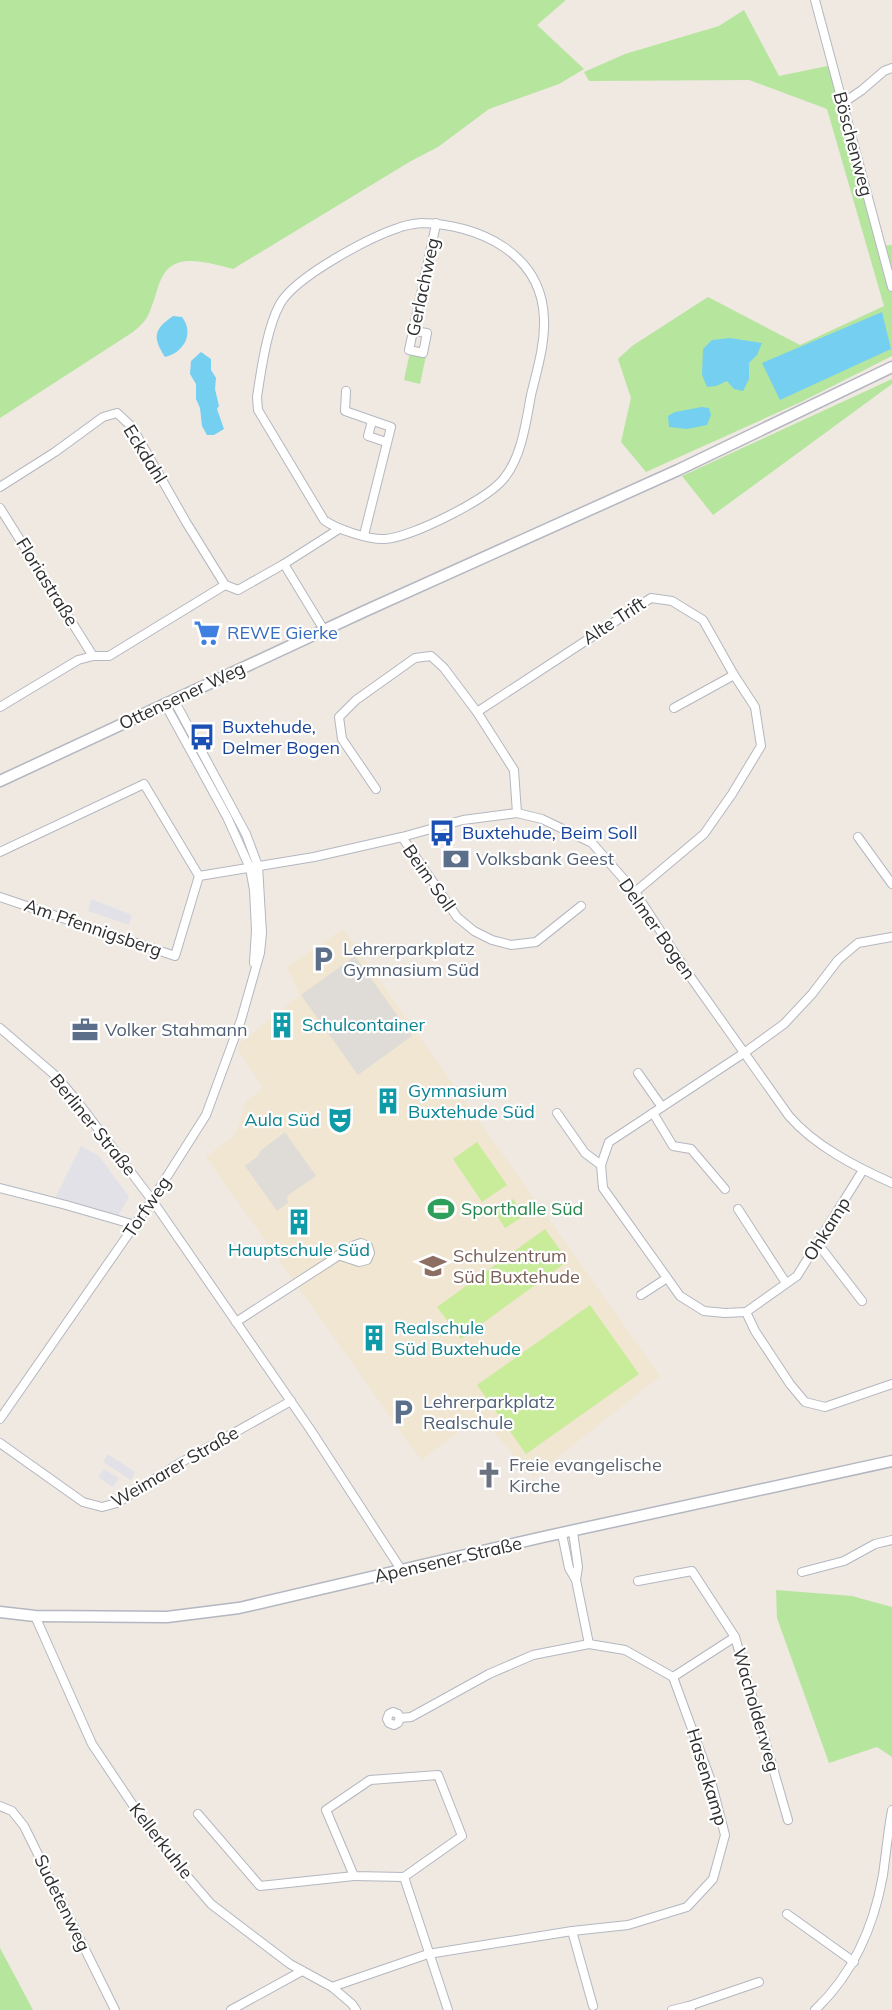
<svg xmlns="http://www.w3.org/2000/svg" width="892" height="2010" font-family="Mulish,sans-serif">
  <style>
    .industrial { fill: #e3e1e8 }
    .education { fill: #f0e6d1 }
    .green { fill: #b6e59e }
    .pitch { fill: #c9ec9a }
    .plaza { fill: #dfdcd8 }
    .water { fill: #75cff0 }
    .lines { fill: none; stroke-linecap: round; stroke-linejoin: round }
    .street-casing { stroke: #b4b7c1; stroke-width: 10 }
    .secondary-casing { stroke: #b4b7c1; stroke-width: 13 }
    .street { stroke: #fff; stroke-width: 8 }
    .secondary { stroke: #fff; stroke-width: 10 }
    .labels { text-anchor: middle; stroke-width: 4.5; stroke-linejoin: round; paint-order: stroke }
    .street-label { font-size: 18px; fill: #2e2e2e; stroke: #fff }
    .shop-label { font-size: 18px; fill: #366cbe; stroke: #fff; text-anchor: start }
    .transit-label { font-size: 18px; fill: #164399; stroke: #fff; text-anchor: start }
    .service-label { font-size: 18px; fill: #4e5e75; stroke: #fff; text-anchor: start }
    .culture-label { font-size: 18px; fill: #0d838f; stroke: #fff; text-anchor: start }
    .leisure-label { font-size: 18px; fill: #27864d; stroke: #fff; text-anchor: start }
    .education-label { font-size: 18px; fill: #785e54; stroke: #fff; text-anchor: start }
    .worship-label { font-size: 18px; fill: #5b616d; stroke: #fff; text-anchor: start }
  </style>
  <rect width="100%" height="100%" fill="#efe9e1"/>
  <g class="industrial">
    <polygon points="91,899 132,915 129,925 88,911"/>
    <polygon points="81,1146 99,1156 129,1197 118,1216 55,1198"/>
    <polygon points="108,1454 135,1472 131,1480 103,1462"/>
    <polygon points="104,1469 119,1478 113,1487 98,1477"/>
  </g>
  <polygon class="education" points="343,929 660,1376 533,1477 480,1416 421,1460 206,1157 235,1135 246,1102 263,1088 238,1050 240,1043 300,995 287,967"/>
  <g class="green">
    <path d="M0,0H566L537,25L584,69L559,84L489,109L438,147L411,161L233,269C215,265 185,254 169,268C161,275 158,287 155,297C148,316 149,319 133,332L0,418Z"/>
    <polygon points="744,10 779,76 832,65 881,246 892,245 892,356 801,402 646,472 621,442 631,398 618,359 632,346 708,297 800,345 884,306 827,109 749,80 589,81 584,72 625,54 719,26"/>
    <polygon points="410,352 426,356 420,384 404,380"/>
    <polygon points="892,379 892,384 713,515 682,476"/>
    <polygon points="776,1590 852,1596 892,1607 892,1757 877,1747 829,1763 777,1618"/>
    <polygon points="0,1948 33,2010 0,2010"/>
  </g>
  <g class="pitch">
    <polygon points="477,1142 507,1185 482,1202 453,1159"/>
    <polygon points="513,1199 524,1216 505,1228 494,1211"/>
    <polygon points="545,1229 568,1261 461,1339 437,1307"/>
    <polygon points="590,1305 639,1374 526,1454 477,1385"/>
  </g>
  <g class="plaza">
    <polygon points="355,956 412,1036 358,1075 301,995"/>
    <polygon points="285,1132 316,1176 287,1196 288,1203 277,1211 245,1166 258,1156 260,1151"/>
  </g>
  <g class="water">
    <polygon points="882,312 891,349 780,400 762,363"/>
    <path d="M173,316L182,317C195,334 183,353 165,357C152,337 154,329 173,316Z"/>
    <polygon points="730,338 762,343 757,355 749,363 749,379 743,391 734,389 727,381 716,386 707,387 702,375 703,349 712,340"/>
    <polygon points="201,352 211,359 211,370 216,378 215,389 219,406 217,409 224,429 214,435 207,435 202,426 200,408 196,399 196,384 190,374 191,361"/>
    <polygon points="702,407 709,408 711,415 707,425 687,429 669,427 668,416 675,412"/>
  </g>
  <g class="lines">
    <g class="street-casing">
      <g id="street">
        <polyline points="815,0 892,287"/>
        <polyline points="843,103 862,90 884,71 892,68"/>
        <path d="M421,223C478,224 542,253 544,319C545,345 537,370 531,395C526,422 522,455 505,477C489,499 412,537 385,539C369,540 336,529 324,520L258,410L257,397C261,371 267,327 280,304C295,277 368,238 398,228C405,225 413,224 421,223Z"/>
        <polyline points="413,331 427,333 423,353 409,350 435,229 436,223"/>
        <polyline points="346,391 345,411 391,427 364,535"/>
        <polyline points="372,421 368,436 386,442"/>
        <polyline points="0,487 55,452 103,417 117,413 132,427 186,522 225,585 238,590 284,564"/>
        <polyline points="0,508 93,656"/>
        <polyline points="324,630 284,564 339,529"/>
        <polyline points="165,704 227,817 250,868 254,890 256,930 254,963"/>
        <polyline points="0,707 78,660 93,656 109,656 225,585"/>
        <polyline points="674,708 734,675"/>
        <polyline points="477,712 651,598 672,601 703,620 734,675 755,707 761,746 732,794 704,834 635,892"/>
        <polyline points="376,789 342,739 339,717 356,700 415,658 431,656 444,668 477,712 514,770 517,813"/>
        <polyline points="402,837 457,917 474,931 492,940 511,945 536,942 581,906"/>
        <polyline points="858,837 892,884"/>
        <polyline points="0,852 144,784 199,876 175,956 0,897"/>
        <path d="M199,876L314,857L402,837L463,820L517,813L542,819L592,843L635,892L687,972L789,1116C815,1146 856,1167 892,1183"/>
        <polyline points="0,1028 57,1077 77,1101 152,1200 310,1429 402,1571"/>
        <polyline points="638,1073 662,1107"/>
        <polyline points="557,1113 585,1153 601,1165"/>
        <polyline points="653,1113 673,1146 691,1149 725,1189"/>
        <polyline points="863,1170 797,1276 746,1312 725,1313 704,1311 680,1296 603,1188 601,1165 609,1142 744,1053 784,1024 812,994 838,960 858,943 892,937"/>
        <polyline points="0,1188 66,1205 135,1225"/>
        <polyline points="738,1209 786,1283"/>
        <polyline points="818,1244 862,1301"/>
        <polyline points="641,1295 667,1278"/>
        <polyline points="746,1312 755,1331 790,1384 805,1402 825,1407 892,1384"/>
        <polyline points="236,1322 355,1245 361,1243 368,1246 370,1253 367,1260 359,1262 338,1255"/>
        <polyline points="0,1419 152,1200 206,1115 241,1020 260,953 262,933 258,866 246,834 174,700"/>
        <polyline points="0,1443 83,1502 102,1507 117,1503 180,1463 291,1401"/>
        <polyline points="573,1532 578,1567 576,1580"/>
        <polyline points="802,1572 844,1561 875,1544 892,1540"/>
        <polyline points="638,1581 692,1571 735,1637"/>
        <polyline points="35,1616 92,1744 157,1841 211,1904 290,1964 332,1987 352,2004 356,2010"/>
        <polyline points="673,1677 735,1637 788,1820"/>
        <polyline points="400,1718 398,1723 394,1725 389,1723 387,1719 389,1714 393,1712 398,1714 400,1718 411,1717 489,1674 533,1655 589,1644"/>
        <polyline points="0,1806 12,1811 24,1826 115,2010"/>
        <polyline points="198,1814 260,1886 354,1876"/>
        <polyline points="404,1877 462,1836 438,1775 370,1780 326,1810 354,1876 404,1877 448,2010"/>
        <polyline points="787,1914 854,1962"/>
        <polyline points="572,1931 593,2006"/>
        <polyline points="332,1987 428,1954 572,1931 628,1925 687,1907 713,1879 725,1835 711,1781 673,1677 625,1650 589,1644 576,1580 569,1568 562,1534"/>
        <polyline points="231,2010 302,1971"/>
        <polyline points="672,2010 689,2006"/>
        <polyline points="691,2010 689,2006 759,1982"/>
        <path d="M815,2010C853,1974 874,1926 883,1875C886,1853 888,1832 892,1810"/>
      </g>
    </g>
    <g class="secondary-casing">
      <g id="secondary">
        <polyline points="0,781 365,611 678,470 892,367"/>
        <polyline points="0,1612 35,1616 167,1617 239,1608 543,1537 892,1461"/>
      </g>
    </g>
    <use href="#street" class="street"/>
    <use href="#secondary" class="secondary"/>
  </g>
  <defs>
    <g id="supermarket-bare" transform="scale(2.07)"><path d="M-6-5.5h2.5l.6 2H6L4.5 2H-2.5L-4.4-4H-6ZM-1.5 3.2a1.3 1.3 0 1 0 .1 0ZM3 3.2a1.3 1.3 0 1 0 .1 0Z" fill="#3f7fe0" stroke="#fff" stroke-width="2.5" paint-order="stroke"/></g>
    <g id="bus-bare" transform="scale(2.07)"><path d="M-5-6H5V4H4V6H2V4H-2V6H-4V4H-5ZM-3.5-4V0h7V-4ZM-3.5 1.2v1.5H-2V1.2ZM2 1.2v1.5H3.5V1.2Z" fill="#1a4fb4" stroke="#fff" stroke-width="2.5" paint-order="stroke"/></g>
    <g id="bank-bare" transform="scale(2.07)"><path d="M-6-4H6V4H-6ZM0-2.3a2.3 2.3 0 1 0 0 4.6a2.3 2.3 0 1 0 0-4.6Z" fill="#5c6f8a" stroke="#fff" stroke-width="2.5" paint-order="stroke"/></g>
    <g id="parking-bare" transform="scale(2.07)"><path d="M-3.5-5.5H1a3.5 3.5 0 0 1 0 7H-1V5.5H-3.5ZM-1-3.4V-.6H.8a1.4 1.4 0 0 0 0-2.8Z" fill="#5c6f8a" stroke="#fff" stroke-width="2.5" paint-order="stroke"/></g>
    <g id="building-bare" transform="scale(2.07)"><path d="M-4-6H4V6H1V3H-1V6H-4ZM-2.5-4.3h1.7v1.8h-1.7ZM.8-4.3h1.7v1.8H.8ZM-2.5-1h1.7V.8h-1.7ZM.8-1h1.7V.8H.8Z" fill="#0f9aa8" stroke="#fff" stroke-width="2.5" paint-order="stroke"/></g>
    <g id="office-bare" transform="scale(2.07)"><path d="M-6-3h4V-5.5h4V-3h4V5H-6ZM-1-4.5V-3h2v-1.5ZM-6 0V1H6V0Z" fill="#5c6f8a" stroke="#fff" stroke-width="2.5" paint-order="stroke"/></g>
    <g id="theatre-bare" transform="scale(2.07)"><path d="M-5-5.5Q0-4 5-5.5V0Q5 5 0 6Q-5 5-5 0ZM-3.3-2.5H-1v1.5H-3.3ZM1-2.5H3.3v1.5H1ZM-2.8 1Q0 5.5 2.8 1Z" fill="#0f9aa8" stroke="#fff" stroke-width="2.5" paint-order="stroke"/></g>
    <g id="stadium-bare" transform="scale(2.07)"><path d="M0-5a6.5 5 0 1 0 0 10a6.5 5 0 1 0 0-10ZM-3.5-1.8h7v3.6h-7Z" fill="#2e9e5b" stroke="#fff" stroke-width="2.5" paint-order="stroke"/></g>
    <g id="school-bare" transform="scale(2.07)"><path d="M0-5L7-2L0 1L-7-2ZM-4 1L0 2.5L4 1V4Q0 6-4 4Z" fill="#8d6e63" stroke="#fff" stroke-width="2.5" paint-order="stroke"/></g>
    <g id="church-bare" transform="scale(2.07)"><path d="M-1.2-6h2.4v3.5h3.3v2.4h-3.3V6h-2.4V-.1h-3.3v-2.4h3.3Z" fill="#6b7280" stroke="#fff" stroke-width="2.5" paint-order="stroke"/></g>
  </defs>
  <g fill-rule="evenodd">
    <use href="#supermarket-bare" x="207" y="633"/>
    <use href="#bus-bare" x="202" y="737"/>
    <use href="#bus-bare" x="442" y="833"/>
    <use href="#bank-bare" x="456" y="859"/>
    <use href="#parking-bare" x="323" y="959"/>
    <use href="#building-bare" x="282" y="1025"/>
    <use href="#office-bare" x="85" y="1030"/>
    <use href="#building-bare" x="388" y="1101"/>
    <use href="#theatre-bare" x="340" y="1120"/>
    <use href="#stadium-bare" x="441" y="1209"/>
    <use href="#building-bare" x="299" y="1222"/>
    <use href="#school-bare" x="433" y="1266"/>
    <use href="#building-bare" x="374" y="1338"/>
    <use href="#parking-bare" x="403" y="1412"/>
    <use href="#church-bare" x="489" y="1475"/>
  </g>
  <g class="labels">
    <g class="street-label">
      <text transform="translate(853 144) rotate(75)" y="6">Böschenweg</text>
      <text transform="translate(423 287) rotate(-78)" y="6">Gerlachweg</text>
      <text transform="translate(145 454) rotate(58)" y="6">Eckdahl</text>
      <text transform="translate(47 582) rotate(58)" y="6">Floriastraße</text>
      <text transform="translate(614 621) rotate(-33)" y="6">Alte Trift</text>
      <text transform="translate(182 696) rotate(-25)" y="6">Ottensener Weg</text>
      <text transform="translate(429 878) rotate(55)" y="6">Beim Soll</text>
      <text transform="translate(93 928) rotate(19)" y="6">Am Pfennigsberg</text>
      <text transform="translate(657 929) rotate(55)" y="6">Delmer Bogen</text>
      <text transform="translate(93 1125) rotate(51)" y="6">Berliner Straße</text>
      <text transform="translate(147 1207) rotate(-56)" y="6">Torfweg</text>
      <text transform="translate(827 1229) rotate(-58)" y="6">Ohkamp</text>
      <text transform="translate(175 1467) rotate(-30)" y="6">Weimarer Straße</text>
      <text transform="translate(448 1560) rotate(-13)" y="6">Apensener Straße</text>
      <text transform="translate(756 1710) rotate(74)" y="6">Wacholderweg</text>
      <text transform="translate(707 1777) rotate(73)" y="6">Hasenkamp</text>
      <text transform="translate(161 1841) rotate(52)" y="6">Kellerkuhle</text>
      <text transform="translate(62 1903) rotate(64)" y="6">Sudetenweg</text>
    </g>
    <g class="shop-label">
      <text x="227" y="639">REWE Gierke</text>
    </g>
    <g class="transit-label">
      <text x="222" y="733">Buxtehude,<tspan x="222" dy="21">Delmer Bogen</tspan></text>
      <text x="462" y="839">Buxtehude, Beim Soll</text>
    </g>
    <g class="service-label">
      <text x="476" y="865">Volksbank Geest</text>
      <text x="343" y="955">Lehrerparkplatz<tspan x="343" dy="21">Gymnasium Süd</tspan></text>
      <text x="105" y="1036">Volker Stahmann</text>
      <text x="423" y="1408">Lehrerparkplatz<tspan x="423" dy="21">Realschule</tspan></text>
    </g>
    <g class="culture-label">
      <text x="302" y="1031">Schulcontainer</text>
      <text x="408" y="1097">Gymnasium<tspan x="408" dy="21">Buxtehude Süd</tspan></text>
      <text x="320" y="1126" text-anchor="end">Aula Süd</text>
      <text x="299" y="1256" text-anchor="middle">Hauptschule Süd</text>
      <text x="394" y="1334">Realschule<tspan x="394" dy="21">Süd Buxtehude</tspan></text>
    </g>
    <g class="leisure-label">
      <text x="461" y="1215">Sporthalle Süd</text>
    </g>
    <g class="education-label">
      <text x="453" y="1262">Schulzentrum<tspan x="453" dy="21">Süd Buxtehude</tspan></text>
    </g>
    <g class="worship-label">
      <text x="509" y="1471">Freie evangelische<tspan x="509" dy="21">Kirche</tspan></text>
    </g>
  </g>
</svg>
